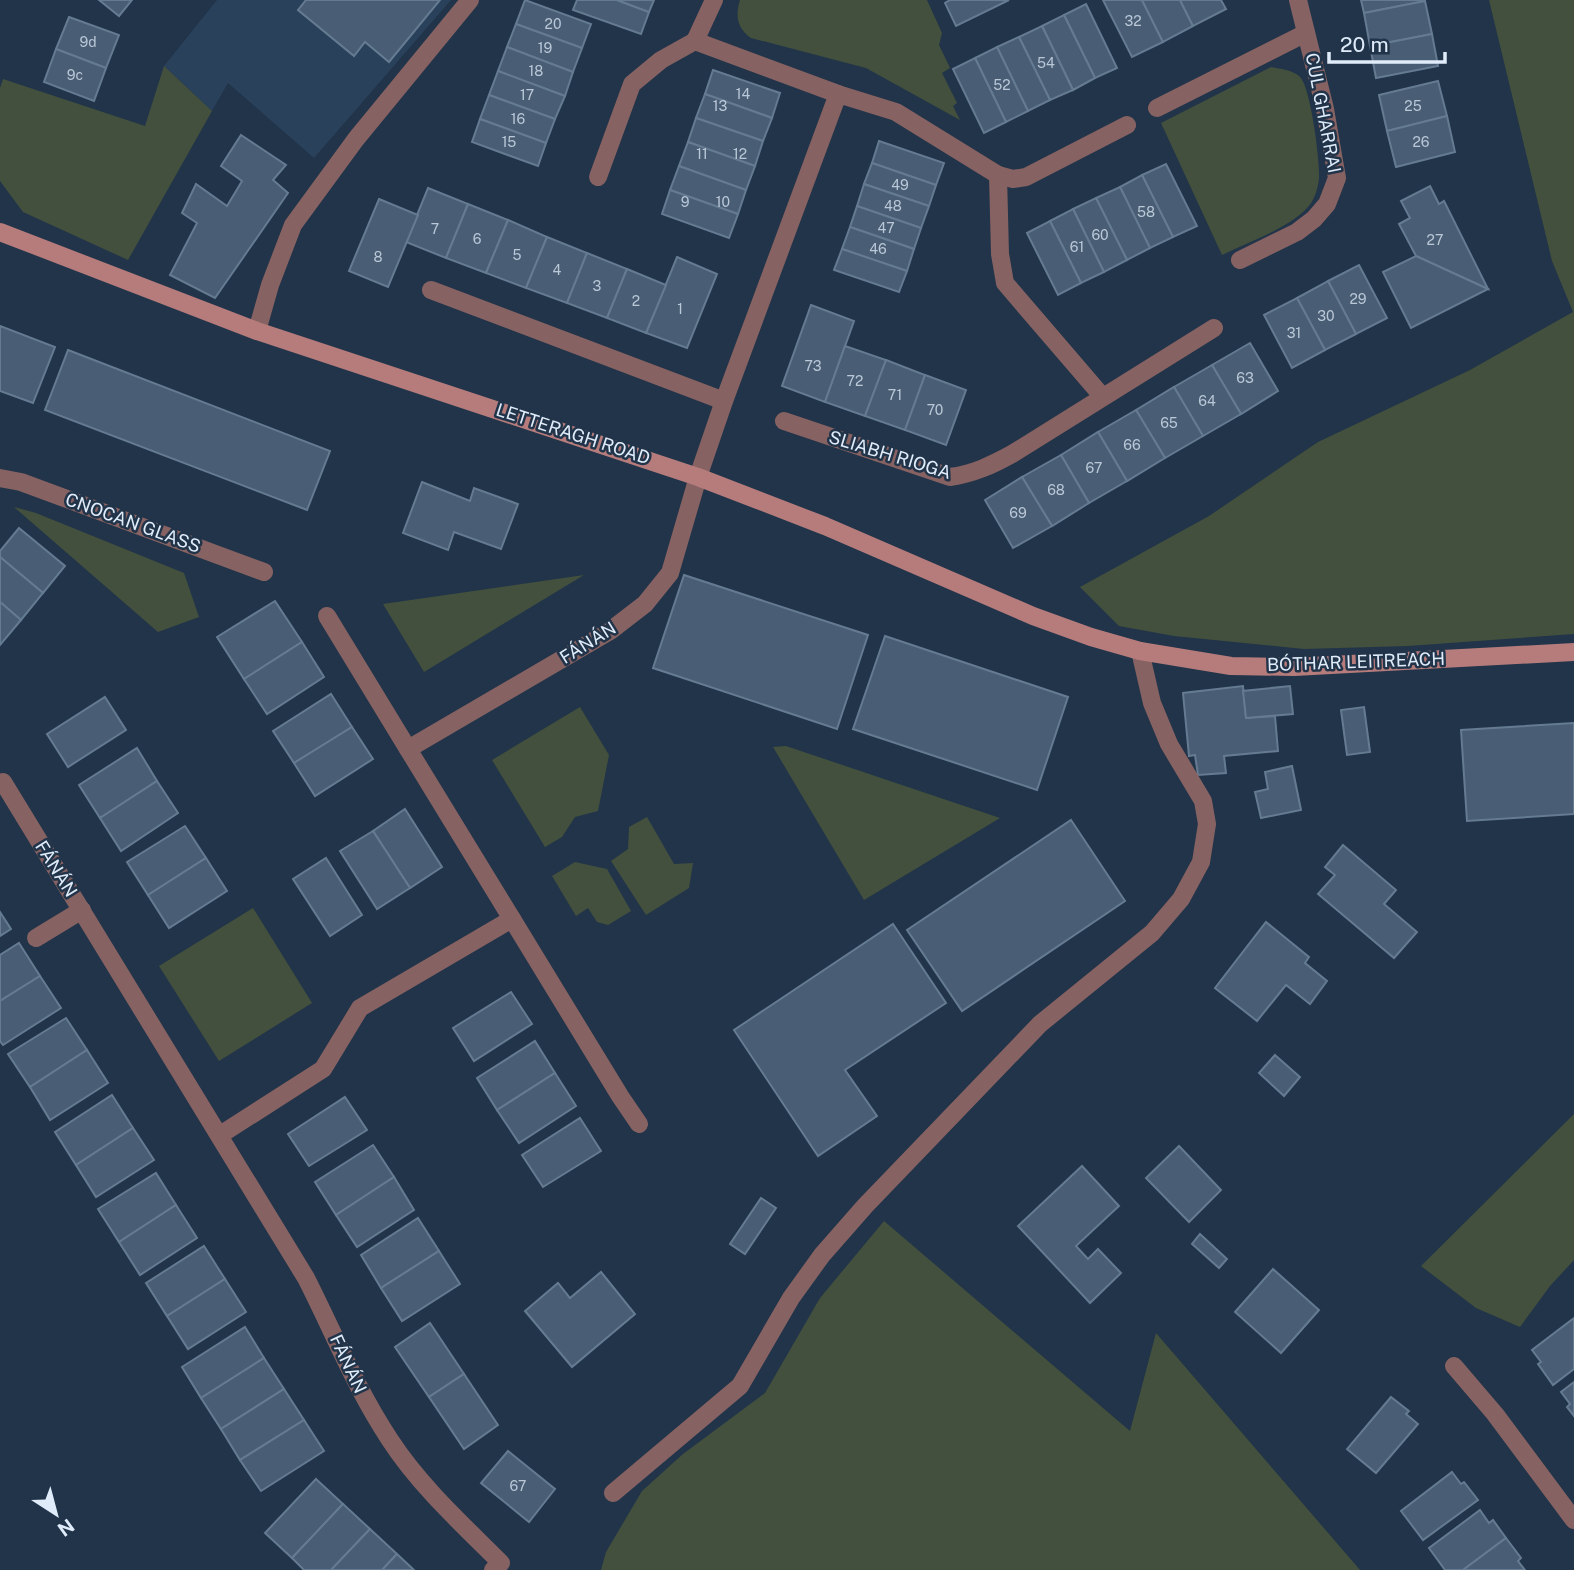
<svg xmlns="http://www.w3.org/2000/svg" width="1574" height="1570" font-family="'Public Sans',sans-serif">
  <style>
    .built { fill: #29415a }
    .green { fill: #43503d }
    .building { fill: #495e74; stroke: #657b92; stroke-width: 2 }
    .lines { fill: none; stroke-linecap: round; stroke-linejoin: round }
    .lane { stroke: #876262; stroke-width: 18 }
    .street { stroke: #876262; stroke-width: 18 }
    .secondary { stroke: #b67c7c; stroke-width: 18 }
    .labels { text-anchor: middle; stroke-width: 5; stroke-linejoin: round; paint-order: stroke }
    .number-label { font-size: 14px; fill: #bac8d8 }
    .street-label { font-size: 18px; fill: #e0ecfa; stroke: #213449 }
  </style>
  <rect width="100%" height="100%" fill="#213449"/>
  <polygon class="built" points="217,0 451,0 314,158 228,83 212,111 164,66"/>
  <g class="green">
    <path d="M740,0H927L942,33L939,45L950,68L942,73L957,103L953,106L960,120L866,68L751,38C737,28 735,16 740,0Z"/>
    <polygon points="1489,0 1574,0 1574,634 1408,646 1304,649 1174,636 1119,626 1080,587 1209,516 1318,442 1470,370 1573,312 1552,261"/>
    <polygon points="164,66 212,111 128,260 23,212 0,181 0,88 3,79 145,126"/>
    <path d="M1271,67C1281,69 1294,70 1301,78C1311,91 1320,161 1319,178C1318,189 1314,201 1307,208C1289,228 1247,243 1222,255L1161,123Z"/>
    <polygon points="14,507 36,513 184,573 199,617 158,632"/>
    <polygon points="584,575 424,672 383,604"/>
    <polygon points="580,707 609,755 598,811 575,817 562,837 545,847 492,760"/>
    <polygon points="786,746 1000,818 864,900 773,747"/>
    <polygon points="647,817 674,864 693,863 689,888 646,915 611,861 628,849 629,827"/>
    <polygon points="575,862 607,869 631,911 608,925 597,922 588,908 576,916 552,876"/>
    <polygon points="253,908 312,1003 219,1061 159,966"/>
    <polygon points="1574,1114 1574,1260 1550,1286 1520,1327 1476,1308 1421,1266"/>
    <polygon points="884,1221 1130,1431 1156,1333 1360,1570 601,1570 606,1552 642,1491 683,1454 765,1393 820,1298"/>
  </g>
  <g class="building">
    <polygon points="99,0 132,0 119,16"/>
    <polygon points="306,0 440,0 389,62 365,42 354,56 298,10"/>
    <polygon points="525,0 591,24 582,48 516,24"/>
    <polygon points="577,0 617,0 649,12 641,34 573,10"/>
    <polygon points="617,0 654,0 649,12"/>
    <polygon points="950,0 1009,0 956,26 945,3"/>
    <polygon points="1103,0 1142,0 1163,42 1132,57"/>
    <polygon points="1142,0 1180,0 1193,26 1163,42"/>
    <polygon points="1180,0 1221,0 1226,9 1193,26"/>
    <polygon points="1361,0 1425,0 1425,1 1364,13"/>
    <polygon points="1425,1 1432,34 1370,46 1364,13"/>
    <polygon points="1086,4 1117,68 1095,78 1064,15"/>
    <polygon points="1064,15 1095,78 1073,90 1042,26"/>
    <polygon points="69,17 119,35 106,68 56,49"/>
    <polygon points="516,24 582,48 573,72 507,47"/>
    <polygon points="1042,26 1073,90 1050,100 1019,37"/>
    <polygon points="1432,34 1438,66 1376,78 1370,46"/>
    <polygon points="1019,37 1050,100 1028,111 997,47"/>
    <polygon points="507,47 573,72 565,96 498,71"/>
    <polygon points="997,47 1028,111 1006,122 975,58"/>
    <polygon points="56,49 106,68 94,101 44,82"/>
    <polygon points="975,58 1006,122 984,133 953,69"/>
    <polygon points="713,70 780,93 772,118 705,94"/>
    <polygon points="498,71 565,96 555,119 489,95"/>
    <polygon points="1438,81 1447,116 1387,131 1379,95"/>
    <polygon points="705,94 772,118 763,141 696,118"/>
    <polygon points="489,95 555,119 546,143 480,119"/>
    <polygon points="1447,116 1455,152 1396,167 1387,131"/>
    <polygon points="696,118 763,141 755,166 688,142"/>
    <polygon points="480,119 546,143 538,166 472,142"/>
    <polygon points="241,135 286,165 273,180 288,193 215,298 170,275 197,223 182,213 196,184 227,206 242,181 221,166"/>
    <polygon points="879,141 944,163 936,185 872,163"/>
    <polygon points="688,142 755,166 746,190 679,166"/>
    <polygon points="872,163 936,185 929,206 864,184"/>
    <polygon points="1166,164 1197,226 1173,237 1142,175"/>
    <polygon points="679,166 746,190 738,214 670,190"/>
    <polygon points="1142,175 1173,237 1150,248 1120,187"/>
    <polygon points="864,184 929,206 921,228 857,206"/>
    <polygon points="1430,186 1439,204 1444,201 1488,289 1416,256 1399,224 1410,218 1401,201"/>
    <polygon points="1120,187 1150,248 1127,260 1096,198"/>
    <polygon points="428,188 468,204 446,258 406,242"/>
    <polygon points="670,190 738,214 729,238 662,214"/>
    <polygon points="1096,198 1127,260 1104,272 1073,209"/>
    <polygon points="379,199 418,215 388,287 349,271"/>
    <polygon points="468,204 508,220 486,273 446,258"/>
    <polygon points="857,206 921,228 914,249 850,227"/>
    <polygon points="1073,209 1104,272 1081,283 1050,221"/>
    <polygon points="508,220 547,237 526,288 486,273"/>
    <polygon points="1050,221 1081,283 1058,295 1027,233"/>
    <polygon points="850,227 914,249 907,271 842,249"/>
    <polygon points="547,237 587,253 567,303 526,288"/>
    <polygon points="842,249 907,271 899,292 834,270"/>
    <polygon points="587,253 627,269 607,318 567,303"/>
    <polygon points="1416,256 1488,289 1411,328 1383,272"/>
    <polygon points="677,257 717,274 687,348 646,333"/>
    <polygon points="1359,265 1387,318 1356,334 1328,281"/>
    <polygon points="627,269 666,285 646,333 607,318"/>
    <polygon points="1328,281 1356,334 1325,350 1297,298"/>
    <polygon points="1297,298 1325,350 1292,368 1264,315"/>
    <polygon points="811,305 854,321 825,402 782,386"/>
    <polygon points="0,326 55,347 33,403 0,391"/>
    <polygon points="1250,343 1278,391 1241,414 1212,365"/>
    <polygon points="845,346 886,360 865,416 825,402"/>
    <polygon points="68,350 330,451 307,510 45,410"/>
    <polygon points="886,360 925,375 905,430 865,416"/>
    <polygon points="1212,365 1241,414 1203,436 1174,387"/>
    <polygon points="925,375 966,390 946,445 905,430"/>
    <polygon points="1174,387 1203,436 1165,458 1136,410"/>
    <polygon points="1136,410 1165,458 1127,481 1098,432"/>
    <polygon points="1098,432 1127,481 1089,503 1061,455"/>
    <polygon points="1061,455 1089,503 1052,526 1022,477"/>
    <polygon points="1022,477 1052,526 1013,548 985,500"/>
    <polygon points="422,482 470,501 474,488 518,504 501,549 454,532 448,550 403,533"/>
    <polygon points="19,528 65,566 43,593 0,557 0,551"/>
    <polygon points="0,557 43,593 21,620 0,602"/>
    <polygon points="684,575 868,635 837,729 653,668"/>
    <polygon points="275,601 302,642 244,679 217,637"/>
    <polygon points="0,602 21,620 0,645"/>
    <polygon points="885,636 1068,697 1037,790 853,729"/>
    <polygon points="302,642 324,677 267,714 244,679"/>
    <polygon points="1243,686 1246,718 1275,716 1278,751 1224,756 1226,773 1198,775 1195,755 1189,756 1183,693"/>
    <polygon points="1290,686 1293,714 1246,718 1243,691"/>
    <polygon points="331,694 352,727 294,763 273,731"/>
    <polygon points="105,697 126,730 68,767 47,734"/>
    <polygon points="1364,707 1370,752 1347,755 1341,710"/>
    <polygon points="1574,723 1574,814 1467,821 1461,730"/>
    <polygon points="352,727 373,759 315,796 294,763"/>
    <polygon points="137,748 157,781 100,818 79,785"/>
    <polygon points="1292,766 1301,810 1261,818 1255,792 1268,789 1265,772"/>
    <polygon points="157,781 178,813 121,851 100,818"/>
    <polygon points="405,809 442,867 410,888 373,831"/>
    <polygon points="1071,820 1125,901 962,1011 907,930"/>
    <polygon points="185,826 206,858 148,895 127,862"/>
    <polygon points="373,831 410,888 377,909 340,851"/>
    <polygon points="1343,845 1396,890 1384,904 1417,932 1394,958 1318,894 1335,875 1325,867"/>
    <polygon points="206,858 227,891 169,928 148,895"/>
    <polygon points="326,858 362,915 330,936 293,879"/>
    <polygon points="0,912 11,929 0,936"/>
    <polygon points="1266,922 1309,957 1305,963 1327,981 1310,1004 1286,985 1257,1021 1215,988"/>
    <polygon points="893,924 946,1003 845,1070 877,1116 818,1156 734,1030"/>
    <polygon points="19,943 40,976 0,1001 0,955"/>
    <polygon points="40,976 61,1008 3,1045 0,1041 0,1001"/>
    <polygon points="511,992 532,1024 474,1061 453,1028"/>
    <polygon points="66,1018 87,1050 30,1087 8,1054"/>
    <polygon points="535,1041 555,1073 497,1110 477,1078"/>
    <polygon points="87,1050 108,1083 50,1120 30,1087"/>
    <polygon points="1275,1055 1300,1077 1284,1096 1259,1073"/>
    <polygon points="555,1073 576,1106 519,1143 497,1110"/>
    <polygon points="112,1095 133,1128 76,1165 55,1132"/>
    <polygon points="345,1097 367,1130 309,1166 288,1134"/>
    <polygon points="580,1118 601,1151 543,1187 522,1155"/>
    <polygon points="133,1128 154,1160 96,1197 76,1165"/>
    <polygon points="373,1145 394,1177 336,1215 315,1182"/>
    <polygon points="1179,1146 1221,1190 1189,1222 1146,1178"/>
    <polygon points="1082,1166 1119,1206 1076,1246 1088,1259 1098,1249 1121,1273 1090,1303 1018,1226"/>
    <polygon points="156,1173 176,1205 119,1242 98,1209"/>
    <polygon points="394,1177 414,1210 357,1247 336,1215"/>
    <polygon points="761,1198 776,1208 745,1254 730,1244"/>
    <polygon points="176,1205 197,1238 140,1275 119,1242"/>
    <polygon points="418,1218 439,1251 381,1288 361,1255"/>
    <polygon points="1200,1234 1227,1259 1219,1268 1192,1244"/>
    <polygon points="204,1246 225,1279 167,1316 146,1283"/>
    <polygon points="439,1251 460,1284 402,1321 381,1288"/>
    <polygon points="1273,1269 1319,1310 1281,1353 1235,1312"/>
    <polygon points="601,1272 635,1314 572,1367 525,1311 558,1283 570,1298"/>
    <polygon points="225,1279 246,1312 188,1349 167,1316"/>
    <polygon points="1574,1318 1574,1369 1553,1385 1538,1364 1541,1362 1532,1350"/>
    <polygon points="430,1323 464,1374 429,1397 395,1347"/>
    <polygon points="245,1327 264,1358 201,1398 182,1367"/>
    <polygon points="264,1358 284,1389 221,1429 201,1398"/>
    <polygon points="464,1374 498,1425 464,1449 429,1397"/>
    <polygon points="1574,1382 1574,1416 1567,1407 1570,1404 1561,1392"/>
    <polygon points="284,1389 304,1420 240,1460 221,1429"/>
    <polygon points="1391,1397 1409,1411 1406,1414 1418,1424 1376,1473 1347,1449"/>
    <polygon points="304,1420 324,1451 261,1491 240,1460"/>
    <polygon points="508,1451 555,1489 529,1522 481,1483"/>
    <polygon points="1452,1472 1461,1484 1464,1482 1478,1500 1423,1540 1401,1511"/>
    <polygon points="316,1479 343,1504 292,1558 265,1533"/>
    <polygon points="343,1504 370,1529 331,1570 304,1570 292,1558"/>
    <polygon points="1480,1510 1489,1523 1493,1520 1506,1538 1463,1570 1445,1570 1429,1548"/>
    <polygon points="370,1529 397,1554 382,1570 331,1570"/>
    <polygon points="1506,1538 1521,1558 1518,1561 1525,1570 1463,1570"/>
    <polygon points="397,1554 414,1570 382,1570"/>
  </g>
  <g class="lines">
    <polyline class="lane" points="257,331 270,285 293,225 356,139 470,0"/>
    <g class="street">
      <polyline points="714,0 695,41 838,94"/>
      <polyline points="1157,108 1306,33"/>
      <polyline points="998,175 1013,179 1026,177 1127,125"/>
      <polyline points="598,177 632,84 661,60 695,41"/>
      <polyline points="1240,260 1297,232 1314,219 1327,204 1337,178 1325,109 1298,0"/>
      <polyline points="431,290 724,401"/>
      <path d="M784,421L950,477C973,474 992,465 1012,454L1214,328"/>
      <polyline points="0,478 21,482 264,572"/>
      <polyline points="327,616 408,749"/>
      <path d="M3,782L306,1278C334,1333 356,1389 390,1440C420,1486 462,1524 501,1563L493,1570"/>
      <polyline points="512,919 620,1096 639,1124"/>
      <polyline points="36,938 82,910"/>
      <polyline points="220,1135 323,1069 360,1008 512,919 408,749 610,631 645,604 670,573 698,477 724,401 838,94 896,112 998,175 1000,254 1005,283 1102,396"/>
      <polyline points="1454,1366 1495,1414 1574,1520"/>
      <polyline points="613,1493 740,1386 791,1298 822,1255 865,1206 1040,1024 1152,933 1181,899 1201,862 1207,824 1203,801 1169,744 1152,703 1140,651"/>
    </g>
    <polyline class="secondary" points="0,232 257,331 698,477 825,526 1033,616 1091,637 1140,651 1231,666 1294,667 1574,652"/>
  </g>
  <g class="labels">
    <g class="number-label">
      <text x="1133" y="26">32</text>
      <text x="553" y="29">20</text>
      <text x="88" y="47">9d</text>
      <text x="545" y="53">19</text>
      <text x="1046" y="68">54</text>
      <text x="536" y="76">18</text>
      <text x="75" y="80">9c</text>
      <text x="1002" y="90">52</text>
      <text x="743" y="99">14</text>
      <text x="527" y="100">17</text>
      <text x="720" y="111">13</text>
      <text x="1413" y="111">25</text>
      <text x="518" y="124">16</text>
      <text x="509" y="147">15</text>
      <text x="1421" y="147">26</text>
      <text x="702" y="159">11</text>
      <text x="740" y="159">12</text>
      <text x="900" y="190">49</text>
      <text x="685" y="207">9</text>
      <text x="723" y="207">10</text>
      <text x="893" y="211">48</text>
      <text x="1146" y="217">58</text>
      <text x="886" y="233">47</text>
      <text x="435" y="234">7</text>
      <text x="1100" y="240">60</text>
      <text x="477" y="244">6</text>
      <text x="1435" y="245">27</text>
      <text x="1077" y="252">61</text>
      <text x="878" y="254">46</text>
      <text x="517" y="260">5</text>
      <text x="378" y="262">8</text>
      <text x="557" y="275">4</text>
      <text x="597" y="291">3</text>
      <text x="1358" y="304">29</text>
      <text x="636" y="306">2</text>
      <text x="680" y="314">1</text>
      <text x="1326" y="321">30</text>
      <text x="1294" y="338">31</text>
      <text x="813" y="371">73</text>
      <text x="1245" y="383">63</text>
      <text x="855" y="386">72</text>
      <text x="895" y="400">71</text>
      <text x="1207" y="406">64</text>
      <text x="935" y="415">70</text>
      <text x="1169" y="428">65</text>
      <text x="1132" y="450">66</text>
      <text x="1094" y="473">67</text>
      <text x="1056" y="495">68</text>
      <text x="1018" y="518">69</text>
      <text x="518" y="1491">67</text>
    </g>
    <g class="street-label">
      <text transform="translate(1323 113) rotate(79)" y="6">CUL GHARRAI</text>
      <text transform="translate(573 434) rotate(18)" y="6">LETTERAGH ROAD</text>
      <text transform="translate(890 455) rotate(17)" y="6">SLIABH RIOGA</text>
      <text transform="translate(133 523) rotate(20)" y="6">CNOCAN GLASS</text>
      <text transform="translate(588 643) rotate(-32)" y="6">FÁNÁN</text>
      <text transform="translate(1356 662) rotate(-2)" y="6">BÓTHAR LEITREACH</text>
      <text transform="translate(56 869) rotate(58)" y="6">FÁNÁN</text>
      <text transform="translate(348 1364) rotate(65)" y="6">FÁNÁN</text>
    </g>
  </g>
  <g transform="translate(56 1514) rotate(144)" stroke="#213449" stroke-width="5" paint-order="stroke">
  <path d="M0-5L12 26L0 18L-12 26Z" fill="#e0ecfa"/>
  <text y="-10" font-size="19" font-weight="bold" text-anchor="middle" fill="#e0ecfa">N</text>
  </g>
  <path d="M1329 52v10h116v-10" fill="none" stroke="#e0ecfa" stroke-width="3.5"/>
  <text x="1340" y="52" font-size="21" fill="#e0ecfa" stroke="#213449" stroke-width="5" paint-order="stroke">20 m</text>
</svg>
